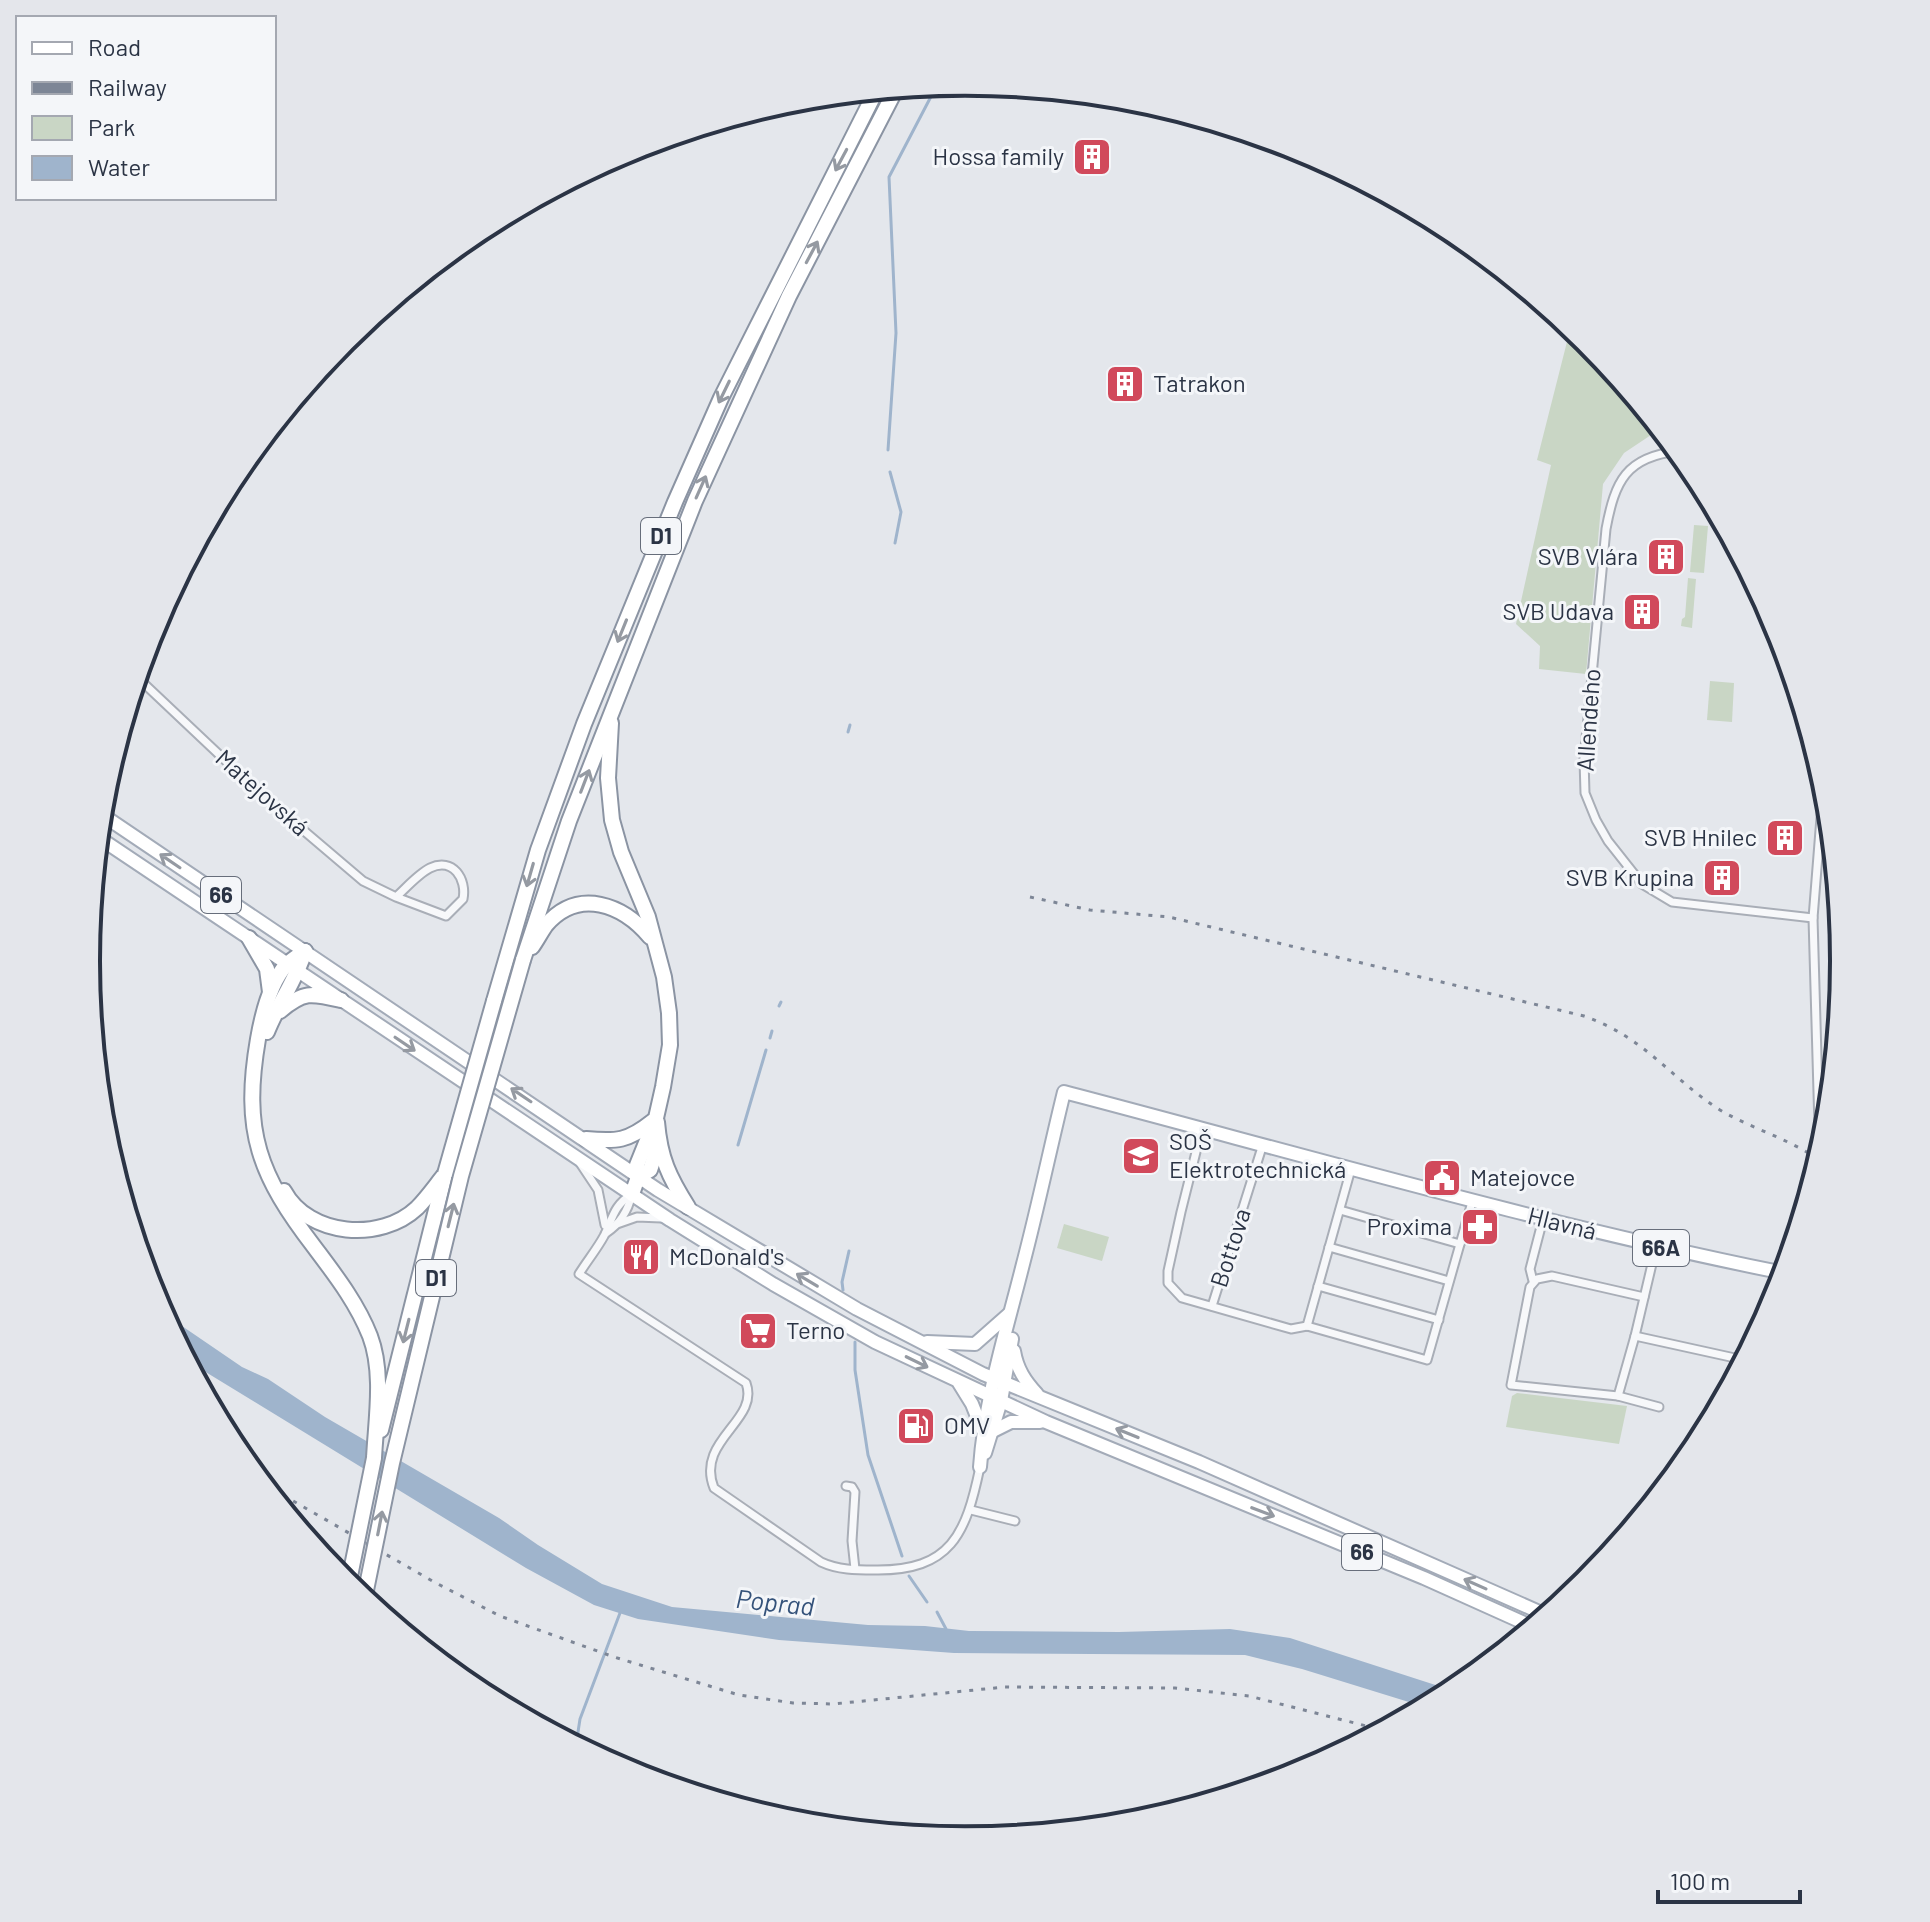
<svg xmlns="http://www.w3.org/2000/svg" width="1930" height="1922" font-family="Barlow,sans-serif">
  <style>
    .green { fill: #c9d6c5 }
    .water { fill: #9fb4cc }
    .lines { fill: none; stroke-linecap: round; stroke-linejoin: round }
    .stream { stroke: #9fb4cc; stroke-width: 3 }
    .minor-casing { stroke: #a9aeb7; stroke-width: 11 }
    .primary-casing { stroke: #a3abb8; stroke-width: 16 }
    .motorway-casing { stroke: #8b94a3; stroke-width: 18 }
    .minor { stroke: #f7f8fa; stroke-width: 7 }
    .primary { stroke: #fff; stroke-width: 12 }
    .motorway { stroke: #fff; stroke-width: 14 }
    .rail { stroke: #7d8696; stroke-width: 3; stroke-dasharray: 4 8; stroke-linecap: butt }
    .motorway-bridge-casing { stroke: #8b94a3; stroke-width: 18; stroke-linecap: butt }
    .motorway-bridge { stroke: #fff; stroke-width: 14 }
    .oneway { stroke: #959aa2 }
    .labels { text-anchor: middle; stroke-width: 6; stroke-linejoin: round; paint-order: stroke }
    .shield { fill: #f4f6f9; stroke: #676e7b; stroke-width: 2 }
    .shield-label { font-size: 22px; font-weight: bold; fill: #2b3445 }
    .poi-label { font-size: 24px; fill: #2b3445; stroke: #f4f6f9; text-anchor: end }
    .street-label { font-size: 24px; fill: #2b3445; stroke: #f4f6f9 }
    .water-label { font-size: 26px; font-style: italic; fill: #34527a; stroke: #f4f6f9 }
    .rim { fill: none; stroke: #2b3445; stroke-width: 4 }
  </style>
  <rect width="100%" height="100%" fill="#e4e7ec"/>
  <g class="green">
    <polygon points="1571,326 1587,340 1614,373 1634,410 1651,418 1660,429 1624,453 1603,484 1586,674 1539,669 1540,646 1516,624 1551,465 1537,460"/>
    <polygon points="1694,525 1708,526 1704,573 1690,572"/>
    <polygon points="1688,578 1696,579 1692,628 1681,626 1682,619 1685,617"/>
    <polygon points="1710,681 1734,683 1732,722 1707,720"/>
    <polygon points="1064,1224 1109,1237 1102,1261 1057,1248"/>
    <polygon points="1517,1393 1627,1406 1619,1444 1506,1427 1512,1396"/>
  </g>
  <polygon class="water" points="160,1311 242,1367 268,1379 325,1417 499,1518 538,1545 602,1584 672,1607 868,1625 925,1626 969,1631 1119,1632 1230,1629 1290,1638 1454,1691 1425,1707 1302,1669 1245,1655 954,1653 779,1640 638,1619 594,1605 526,1568 204,1371 186,1360"/>
  <g class="lines">
    <g class="stream">
      <polyline points="888,450 896,333 889,177 937,85"/>
      <polyline points="890,472 901,512 895,543"/>
      <polyline points="848,732 850,725"/>
      <polyline points="779,1006 781,1002"/>
      <polyline points="770,1038 772,1031"/>
      <polyline points="738,1145 766,1050"/>
      <polyline points="843,1290 842,1282 849,1251"/>
      <polyline points="855,1342 855,1370 868,1455 902,1556"/>
      <polyline points="909,1576 927,1602"/>
      <polyline points="937,1612 946,1629"/>
      <polyline points="576,1745 580,1719 620,1613"/>
    </g>
    <g class="minor-casing">
      <g id="minor">
        <path d="M1678,451C1626,457 1615,481 1606,529L1584,759L1585,793L1596,820L1608,841L1642,884L1672,902L1813,918"/>
        <path d="M137,677L263,796L363,881L396,897L446,916L463,899C467,879 453,857 430,868C418,874 406,888 396,897"/>
        <polyline points="1202,1128 1181,1212 1168,1271 1168,1283 1182,1298 1291,1329 1307,1326"/>
        <polyline points="1822,1150 1819,1127 1813,918 1824,780"/>
        <polyline points="580,1163 598,1190 605,1225"/>
        <path d="M632,1194C613,1206 613,1218 604,1236C597,1249 587,1261 579,1274L746,1383C760,1421 695,1440 714,1488L821,1562C838,1570 856,1570 875,1570C951,1571 966,1534 980,1467"/>
        <polyline points="1340,1210 1460,1244"/>
        <polyline points="617,1224 637,1217 661,1218"/>
        <path d="M606,1233C620,1224 628,1211 632,1194"/>
        <polyline points="1329,1247 1449,1281"/>
        <polyline points="1533,1281 1530,1269 1543,1219"/>
        <polyline points="1318,1286 1439,1320"/>
        <polyline points="1644,1297 1552,1276 1537,1279 1530,1287 1511,1385 1618,1396 1635,1336 1744,1360"/>
        <polyline points="1212,1306 1263,1144"/>
        <polyline points="1307,1326 1427,1360 1472,1202"/>
        <polyline points="1307,1326 1351,1169"/>
        <polyline points="1635,1336 1656,1247"/>
        <polyline points="1618,1396 1659,1407"/>
        <polyline points="846,1486 852,1487 855,1492 852,1541 855,1569"/>
        <polyline points="971,1510 1015,1521"/>
      </g>
    </g>
    <g class="primary-casing">
      <g id="primary">
        <polyline points="101,814 658,1190 857,1309 983,1374 1199,1462 1546,1615"/>
        <polyline points="98,837 670,1220 773,1284 875,1342 1046,1422 1424,1578 1533,1627"/>
        <polyline points="927,1342 975,1344 1009,1314"/>
        <path d="M1014,1351C1017,1369 1025,1381 1037,1394"/>
        <polyline points="959,1383 972,1404 982,1429"/>
        <polyline points="993,1431 1011,1422 1040,1422"/>
        <polyline points="985,1453 1001,1401 1012,1339"/>
        <path d="M980,1467C985,1397 1006,1332 1023,1264C1038,1207 1050,1149 1064,1092C1304,1155 1541,1224 1784,1273"/>
      </g>
    </g>
    <g class="motorway-casing">
      <g id="motorway">
        <polyline points="611,723 608,778 612,820 621,852 648,917 664,977 669,1013 670,1045 663,1087 656,1118 637,1165 638,1177 632,1194"/>
        <polyline points="249,938 267,969 270,992"/>
        <path d="M532,947C537,940 541,932 546,925C579,887 623,905 650,937"/>
        <path d="M305,951C299,955 291,960 286,965C270,983 262,1016 258,1039C242,1132 259,1175 315,1248C336,1276 357,1303 370,1336C384,1373 376,1419 374,1458"/>
        <polyline points="523,960 569,821 695,501 789,296 896,89"/>
        <polyline points="494,1001 538,850 584,724 675,502 721,398 876,91"/>
        <path d="M280,1011C304,991 311,993 341,1000"/>
        <path d="M267,1032C278,1004 296,980 305,951"/>
        <path d="M657,1122C660,1158 669,1177 688,1207"/>
        <path d="M586,1139C617,1142 628,1141 653,1121"/>
        <polyline points="638,1177 650,1170 658,1146"/>
        <path d="M284,1191C309,1237 381,1242 417,1208C427,1198 436,1185 445,1174"/>
        <polyline points="381,1430 444,1178"/>
      </g>
    </g>
    <use href="#minor" class="minor"/>
    <use href="#primary" class="primary"/>
    <use href="#motorway" class="motorway"/>
    <g class="rail">
      <path d="M1030,897L1090,910L1169,917L1584,1016C1646,1038 1669,1077 1720,1110C1752,1129 1788,1138 1819,1160"/>
      <polyline points="262,1483 434,1582 500,1616 614,1657 739,1695 793,1703 833,1704 1005,1687 1175,1688 1249,1696 1382,1730"/>
    </g>
    <g class="motorway-bridge-casing">
      <g id="motorway-bridge">
        <polyline points="445,1174 494,1001"/>
        <polyline points="348,1586 374,1458"/>
        <polyline points="364,1600 392,1463 461,1176 523,960"/>
      </g>
    </g>
    <use href="#motorway-bridge" class="motorway-bridge"/>
  </g>
  <defs><path id="oneway-shaft" d="M-6 0H5M1.5-3L5.5 0L1.5 3" fill="none" stroke-width="1.6" stroke-linecap="round" stroke-linejoin="round" transform="scale(2)"/></defs>
  <g class="oneway">
    <use href="#oneway-shaft" transform="translate(841 160) rotate(118)"/>
    <use href="#oneway-shaft" transform="translate(812 252) rotate(-62)"/>
    <use href="#oneway-shaft" transform="translate(724 392) rotate(116)"/>
    <use href="#oneway-shaft" transform="translate(701 487) rotate(-66)"/>
    <use href="#oneway-shaft" transform="translate(622 631) rotate(112)"/>
    <use href="#oneway-shaft" transform="translate(585 781) rotate(-69)"/>
    <use href="#oneway-shaft" transform="translate(170 861) rotate(-146)"/>
    <use href="#oneway-shaft" transform="translate(530 875) rotate(106)"/>
    <use href="#oneway-shaft" transform="translate(405 1044) rotate(34)"/>
    <use href="#oneway-shaft" transform="translate(521 1095) rotate(-146)"/>
    <use href="#oneway-shaft" transform="translate(451 1215) rotate(-76)"/>
    <use href="#oneway-shaft" transform="translate(807 1280) rotate(-149)"/>
    <use href="#oneway-shaft" transform="translate(406 1331) rotate(104)"/>
    <use href="#oneway-shaft" transform="translate(917 1362) rotate(26)"/>
    <use href="#oneway-shaft" transform="translate(1127 1433) rotate(-158)"/>
    <use href="#oneway-shaft" transform="translate(1263 1512) rotate(21)"/>
    <use href="#oneway-shaft" transform="translate(380 1523) rotate(-79)"/>
    <use href="#oneway-shaft" transform="translate(1475 1584) rotate(-156)"/>
  </g>
  <defs>
    <g id="building-square" transform="scale(2)"><rect x="-9" y="-9" width="18" height="18" rx="4" fill="#d1495b" stroke="#f4f6f9"/><path d="M-4-6H4V6H1V3H-1V6H-4ZM-2.5-4.3h1.7v1.8h-1.7ZM.8-4.3h1.7v1.8H.8ZM-2.5-1h1.7V.8h-1.7ZM.8-1h1.7V.8H.8Z" fill="#fff"/></g>
    <g id="school-square" transform="scale(2)"><rect x="-9" y="-9" width="18" height="18" rx="4" fill="#d1495b" stroke="#f4f6f9"/><path d="M0-5L7-2L0 1L-7-2ZM-4 1L0 2.5L4 1V4Q0 6-4 4Z" fill="#fff"/></g>
    <g id="civic-square" transform="scale(2)"><rect x="-9" y="-9" width="18" height="18" rx="4" fill="#d1495b" stroke="#f4f6f9"/><path d="M-.6-6.5H3V-4.5H.6V-3L4-1V1h2V6H-6V1h2V-1L-.6-3ZM-1.2 2.5V6h2.4V2.5Z" fill="#fff"/></g>
    <g id="pharmacy-square" transform="scale(2)"><rect x="-9" y="-9" width="18" height="18" rx="4" fill="#d1495b" stroke="#f4f6f9"/><path d="M-2-6h4v4h4v4h-4v4h-4v-4h-4v-4h4Z" fill="#fff"/></g>
    <g id="restaurant-square" transform="scale(2)"><rect x="-9" y="-9" width="18" height="18" rx="4" fill="#d1495b" stroke="#f4f6f9"/><path d="M-5-6h1v4h1v-4h1v4h1v-4h1v5L-1.5 .5V6h-2V.5L-5-1ZM5-6V6H3V1.5H1.5Q1.5-4 5-6Z" fill="#fff"/></g>
    <g id="supermarket-square" transform="scale(2)"><rect x="-9" y="-9" width="18" height="18" rx="4" fill="#d1495b" stroke="#f4f6f9"/><path d="M-6-5.5h2.5l.6 2H6L4.5 2H-2.5L-4.4-4H-6ZM-1.5 3.2a1.3 1.3 0 1 0 .1 0ZM3 3.2a1.3 1.3 0 1 0 .1 0Z" fill="#fff"/></g>
    <g id="fuel-square" transform="scale(2)"><rect x="-9" y="-9" width="18" height="18" rx="4" fill="#d1495b" stroke="#f4f6f9"/><path d="M-5.5-6h7V0h2V4h1.3V-2.5L3-4.5l.8-.8L6-3V5H2.5V1h-1V6h-7ZM-4.2-4.7v3.2H.2V-4.7Z" fill="#fff"/></g>
  </defs>
  <g fill-rule="evenodd">
    <use href="#building-square" x="1092" y="157"/>
    <use href="#building-square" x="1125" y="384"/>
    <use href="#building-square" x="1666" y="557"/>
    <use href="#building-square" x="1642" y="612"/>
    <use href="#building-square" x="1785" y="838"/>
    <use href="#building-square" x="1722" y="878"/>
    <use href="#school-square" x="1141" y="1156"/>
    <use href="#civic-square" x="1442" y="1178"/>
    <use href="#pharmacy-square" x="1480" y="1227"/>
    <use href="#restaurant-square" x="641" y="1257"/>
    <use href="#supermarket-square" x="758" y="1331"/>
    <use href="#fuel-square" x="916" y="1426"/>
  </g>
  <g class="labels">
    <g class="shield">
      <rect x="641" y="518" width="40" height="36" rx="6"/>
      <rect x="201" y="877" width="40" height="36" rx="6"/>
      <rect x="1633" y="1230" width="56" height="36" rx="6"/>
      <rect x="416" y="1260" width="40" height="36" rx="6"/>
      <rect x="1342" y="1534" width="40" height="36" rx="6"/>
    </g>
    <g class="shield-label">
      <text x="661" y="544">D1</text>
      <text x="221" y="903">66</text>
      <text x="1661" y="1256">66A</text>
      <text x="436" y="1286">D1</text>
      <text x="1362" y="1560">66</text>
    </g>
    <g class="poi-label">
      <text x="1064" y="165">Hossa family</text>
      <text x="1153" y="392" text-anchor="start">Tatrakon</text>
      <text x="1638" y="565">SVB Vlára</text>
      <text x="1614" y="620">SVB Udava</text>
      <text x="1757" y="846">SVB Hnilec</text>
      <text x="1694" y="886">SVB Krupina</text>
      <text x="1169" y="1150" text-anchor="start">SOŠ<tspan x="1169" dy="28">Elektrotechnická</tspan></text>
      <text x="1470" y="1186" text-anchor="start">Matejovce</text>
      <text x="1452" y="1235">Proxima</text>
      <text x="669" y="1265" text-anchor="start">McDonald's</text>
      <text x="786" y="1339" text-anchor="start">Terno</text>
      <text x="944" y="1434" text-anchor="start">OMV</text>
    </g>
    <g class="street-label">
      <text transform="translate(1589 720) rotate(-86)" y="8">Allendeho</text>
      <text transform="translate(262 793) rotate(42)" y="8">Matejovská</text>
      <text transform="translate(1562 1224) rotate(14)" y="8">Hlavná</text>
      <text transform="translate(1231 1248) rotate(-72)" y="8">Bottova</text>
    </g>
    <g class="water-label">
      <text transform="translate(775 1603) rotate(6)" y="9">Poprad</text>
    </g>
  </g>
  <path d="M0 0H1930V1922H0ZM100 961a865 865 0 1 1 1730 0a865 865 0 1 1-1730 0Z" fill="#e4e6eb" fill-rule="evenodd"/>
  <path class="rim" d="M100 961a865 865 0 1 1 1730 0a865 865 0 1 1-1730 0Z"/>
  <rect x="16" y="16" width="260" height="184" fill="#f4f6f9" stroke="#a4a8b1" stroke-width="2"/>
  <rect x="32" y="42" width="40" height="12" fill="#ffffff" stroke="#a4a8b1" stroke-width="2"/>
  <text x="88" y="56" font-size="24" fill="#2b3445">Road</text>
  <rect x="32" y="82" width="40" height="12" fill="#7d8696" stroke="#a4a8b1" stroke-width="2"/>
  <text x="88" y="96" font-size="24" fill="#2b3445">Railway</text>
  <rect x="32" y="116" width="40" height="24" fill="#c9d6c5" stroke="#a4a8b1" stroke-width="2"/>
  <text x="88" y="136" font-size="24" fill="#2b3445">Park</text>
  <rect x="32" y="156" width="40" height="24" fill="#9fb4cc" stroke="#a4a8b1" stroke-width="2"/>
  <text x="88" y="176" font-size="24" fill="#2b3445">Water</text>
  <path d="M1658 1890v12h142v-12" fill="none" stroke="#2b3445" stroke-width="4"/>
  <text x="1670" y="1890" font-size="24" fill="#2b3445" stroke="#f4f6f9" stroke-width="6" paint-order="stroke">100 m</text>
</svg>
